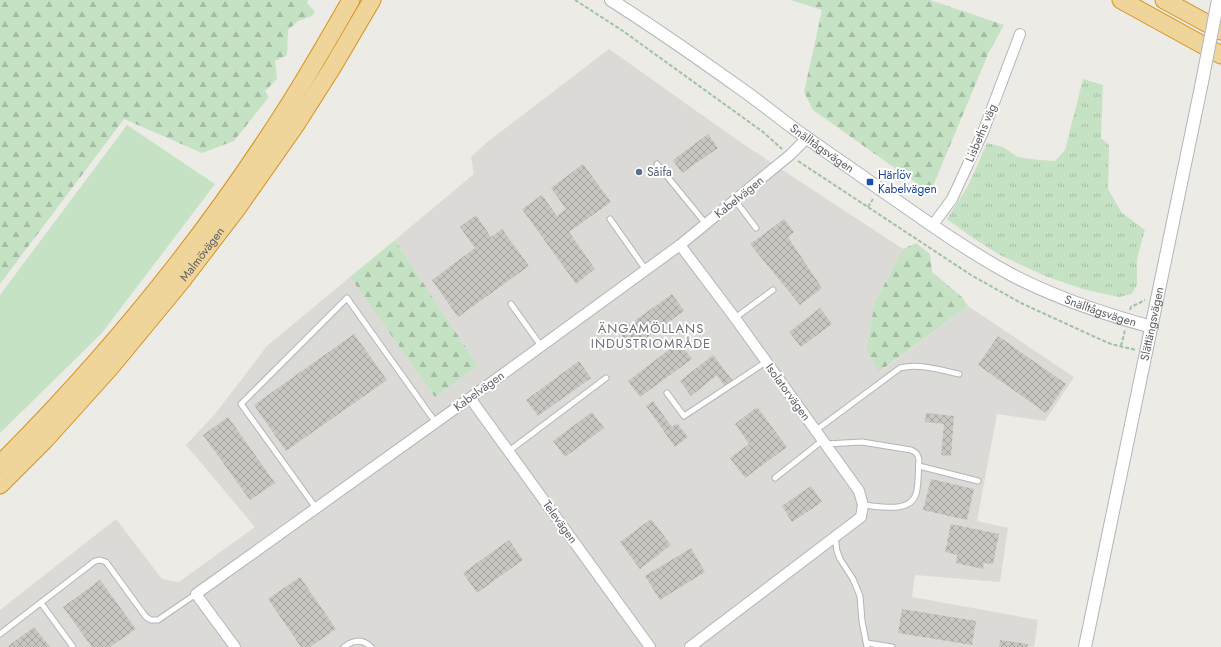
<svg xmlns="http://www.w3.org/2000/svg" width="1221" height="647" font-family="Jost,sans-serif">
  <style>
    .industrial { fill: #dcdad7 }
    .grass { fill: url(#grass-tufts) }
    .forest { fill: url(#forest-firs) }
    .park { fill: #c6e2c5 }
    .building { fill: url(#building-cross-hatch) }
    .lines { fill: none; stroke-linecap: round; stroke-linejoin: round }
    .service-casing { stroke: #b2b5b8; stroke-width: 7 }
    .minor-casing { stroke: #b2b5b8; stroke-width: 12 }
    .tertiary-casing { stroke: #b2b5b8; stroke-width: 14 }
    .motorway-casing { stroke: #d6921d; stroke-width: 19 }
    .path { stroke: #9fc2a7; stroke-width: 2; stroke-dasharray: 4 2; stroke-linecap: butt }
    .service { stroke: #fff; stroke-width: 5 }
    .minor { stroke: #fff; stroke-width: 10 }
    .tertiary { stroke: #fff; stroke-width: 12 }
    .motorway { stroke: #f0d59a; stroke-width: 17 }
    .tertiary-bridge-casing { stroke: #b2b5b8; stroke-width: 14; stroke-linecap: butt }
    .tertiary-bridge { stroke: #fff; stroke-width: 12 }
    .service-dot { fill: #5c6f8a; stroke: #fff; stroke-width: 1.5 }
    .transit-dot { fill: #1a4fb4; stroke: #fff; stroke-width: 1.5 }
    .labels { text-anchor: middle; stroke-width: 4; stroke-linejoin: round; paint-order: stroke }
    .street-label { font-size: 12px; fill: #5d6064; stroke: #fff }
    .service-label { font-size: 12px; fill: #4e5e75; stroke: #fff; text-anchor: start }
    .transit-label { font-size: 12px; fill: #164399; stroke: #fff; text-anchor: start }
    .neighbourhood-label { font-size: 13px; letter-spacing: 1px; fill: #6e7276; stroke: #fff }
  </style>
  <defs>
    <pattern id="grass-tufts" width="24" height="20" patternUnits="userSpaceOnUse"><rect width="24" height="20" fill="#c6e2c5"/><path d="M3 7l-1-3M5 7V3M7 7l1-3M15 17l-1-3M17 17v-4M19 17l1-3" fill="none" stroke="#a4bba4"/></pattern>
    <pattern id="forest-firs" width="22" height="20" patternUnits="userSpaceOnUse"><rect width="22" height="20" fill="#c6e2c5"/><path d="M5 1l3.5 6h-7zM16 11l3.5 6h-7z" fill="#a4bba4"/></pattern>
    <pattern id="building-cross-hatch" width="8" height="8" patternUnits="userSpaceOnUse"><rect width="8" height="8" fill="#c9c6c2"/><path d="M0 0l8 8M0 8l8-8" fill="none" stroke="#a6a4a1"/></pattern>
  </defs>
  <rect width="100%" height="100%" fill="#edebe5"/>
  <polygon class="industrial" points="609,49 743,144 903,249 875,302 866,349 880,372 968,306 1074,377 1045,421 997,414 977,521 1008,528 1000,582 915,575 912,597 1038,620 1034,647 0,647 0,610 116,519 162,579 179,582 255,527 186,445 215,414 267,346 350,277 435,397 478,366 395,240 474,174 471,157 486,143"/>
  <polygon class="grass" points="1083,79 1103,85 1101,138 1109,145 1108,189 1122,213 1145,230 1137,259 1137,284 1132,294 1119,297 1086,290 1045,276 1000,255 970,236 947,219 968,186 987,143 1003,147 1018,157 1039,160 1055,161 1065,150"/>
  <g class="forest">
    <polygon points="0,0 308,0 307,3 315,12 312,16 298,21 288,30 287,55 275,61 277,79 265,91 269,97 234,141 202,153 124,119 0,284"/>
    <polygon points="791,0 930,0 1004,25 989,52 930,193 813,110 804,92 822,10"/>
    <polygon points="395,240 478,366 435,397 350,277"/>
    <polygon points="916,243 930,254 932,272 962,297 968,306 879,372 866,349 875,302 903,249"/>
  </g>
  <polygon class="park" points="127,125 215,184 102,333 0,433 0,295"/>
  <g class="building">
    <polygon points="708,134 718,148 682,173 673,160"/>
    <polygon points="583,164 611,202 569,232 595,269 576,284 522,209 542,195 557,216 566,209 551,188"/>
    <polygon points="476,215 491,237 502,229 529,266 458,317 432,280 475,248 460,227"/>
    <polygon points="784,219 794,232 788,237 822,288 800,305 750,244"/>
    <polygon points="672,294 684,311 631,349 619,332"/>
    <polygon points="820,308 832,324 801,347 789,332"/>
    <polygon points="354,334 387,380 286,451 254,405"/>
    <polygon points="998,336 1066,384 1046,413 978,365"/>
    <polygon points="679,342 692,359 640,397 628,381"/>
    <polygon points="713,355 733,381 725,387 717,375 691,396 680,381"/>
    <polygon points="579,361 591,378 538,416 526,400"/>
    <polygon points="653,401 672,427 677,423 688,437 675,447 646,406"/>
    <polygon points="757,407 787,447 745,478 730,458 749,444 735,424"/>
    <polygon points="592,412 604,428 565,457 553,441"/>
    <polygon points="926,413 954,416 951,456 941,455 944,424 925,422"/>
    <polygon points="228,417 275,483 250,500 203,435"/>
    <polygon points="931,479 974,489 967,520 923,510"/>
    <polygon points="811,486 822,502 792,522 782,506"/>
    <polygon points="651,519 671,545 640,569 620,542"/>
    <polygon points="951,524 999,534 993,564 984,563 983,569 956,563 957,555 945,552"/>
    <polygon points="509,540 523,560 477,593 463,573"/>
    <polygon points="691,548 705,572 660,600 645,576"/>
    <polygon points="300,577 336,629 310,647 301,647 268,599"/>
    <polygon points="100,580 136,629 110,647 92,647 63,607"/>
    <polygon points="902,609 976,621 972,645 898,633"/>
    <polygon points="34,627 50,647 7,647"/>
    <polygon points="1000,640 1028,644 1027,647 999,647"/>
  </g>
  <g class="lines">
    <g class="service-casing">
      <g id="service">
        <polyline points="657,164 706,224"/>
        <polyline points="735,200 756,228"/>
        <polyline points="610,219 646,270"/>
        <polyline points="511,304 541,346"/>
        <polyline points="735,318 773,290"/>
        <polyline points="667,393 684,416 766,362"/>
        <path d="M815,431L900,368C919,363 940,370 959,374"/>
        <path d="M826,444L862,442L911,450C916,452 918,454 919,460C918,470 919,484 916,494C910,514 878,506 863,505"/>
        <polyline points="509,451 606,378"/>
        <polyline points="919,466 978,481"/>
        <polyline points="775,478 823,440"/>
        <polyline points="316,508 241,404 347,298 436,423"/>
        <polyline points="835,537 837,551 840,559 853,579 860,596 862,621 867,647"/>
        <polyline points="41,603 73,647"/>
        <polyline points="0,634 95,561 100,560 106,562 146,617 151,620 158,620 196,594"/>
        <polyline points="867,643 892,647"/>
        <path d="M344,647C353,640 362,638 371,647"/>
      </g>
    </g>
    <g class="minor-casing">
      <g id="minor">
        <polyline points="932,226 952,199 983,132 1020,34"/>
        <polyline points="680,245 735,318 859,491 863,505 861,517 690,647"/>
        <polyline points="470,398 650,647"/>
        <polyline points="235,647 196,594 470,398 680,245 790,155 807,138"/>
      </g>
    </g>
    <g class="tertiary-casing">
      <g id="tertiary">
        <path id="s1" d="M611,0C655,28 698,58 740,88C763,104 784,122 807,138C828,153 849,167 870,182C916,214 962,248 1012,275C1056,298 1104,314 1152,327"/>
        <path id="s2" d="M1085,647L1202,82"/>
      </g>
    </g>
    <g class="motorway-casing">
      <g id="motorway">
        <polyline points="1121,0 1221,55"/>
        <polyline points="1164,0 1221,31"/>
        <path d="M0,464C106,358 202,241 283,114C307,77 329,38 351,0"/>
        <path id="s3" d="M0,485L45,440L109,369L180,283L236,210L297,123L332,68L372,0"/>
      </g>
    </g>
    <g class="path">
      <polyline points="575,0 623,31 763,132 782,149"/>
      <polyline points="798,161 971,275 1021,303 1095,337 1111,344 1136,350"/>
      <polyline points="868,207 873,199"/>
      <polyline points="1130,310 1131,307 1145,300"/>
      <polyline points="1121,346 1125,330"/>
    </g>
    <use href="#service" class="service"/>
    <use href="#minor" class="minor"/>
    <use href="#tertiary" class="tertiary"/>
    <use href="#motorway" class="motorway"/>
    <g class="tertiary-bridge-casing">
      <polyline id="tertiary-bridge" points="1202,82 1218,0"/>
    </g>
    <use href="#tertiary-bridge" class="tertiary-bridge"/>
  </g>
  <circle class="service-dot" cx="639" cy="172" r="4"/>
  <rect class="transit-dot" x="866" y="178" width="8" height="8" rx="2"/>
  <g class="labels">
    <g class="street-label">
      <text transform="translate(981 133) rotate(-67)" y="4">Lisbeths väg</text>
      <text dy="4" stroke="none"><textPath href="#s1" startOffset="258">Snälltågsvägen</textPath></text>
      <text transform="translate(739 197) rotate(-39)" y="4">Kabelvägen</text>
      <text dy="4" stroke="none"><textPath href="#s3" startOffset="307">Malmövägen</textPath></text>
      <text dy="4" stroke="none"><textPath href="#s1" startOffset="582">Snälltågsvägen</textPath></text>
      <text dy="4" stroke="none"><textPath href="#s2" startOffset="330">Slättängsvägen</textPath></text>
      <text transform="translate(479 391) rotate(-36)" y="4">Kabelvägen</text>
      <text transform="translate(788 392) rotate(54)" y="4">Isolatorvägen</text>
      <text transform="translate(560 522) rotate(54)" y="4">Televägen</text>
    </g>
    <g class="service-label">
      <text x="647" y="176">Såifa</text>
    </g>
    <g class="transit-label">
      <text x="878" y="179">Härlöv<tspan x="878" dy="14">Kabelvägen</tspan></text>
    </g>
    <g class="neighbourhood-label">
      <text x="651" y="333">ÄNGAMÖLLANS<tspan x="651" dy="15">INDUSTRIOMRÅDE</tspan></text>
    </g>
  </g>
</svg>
